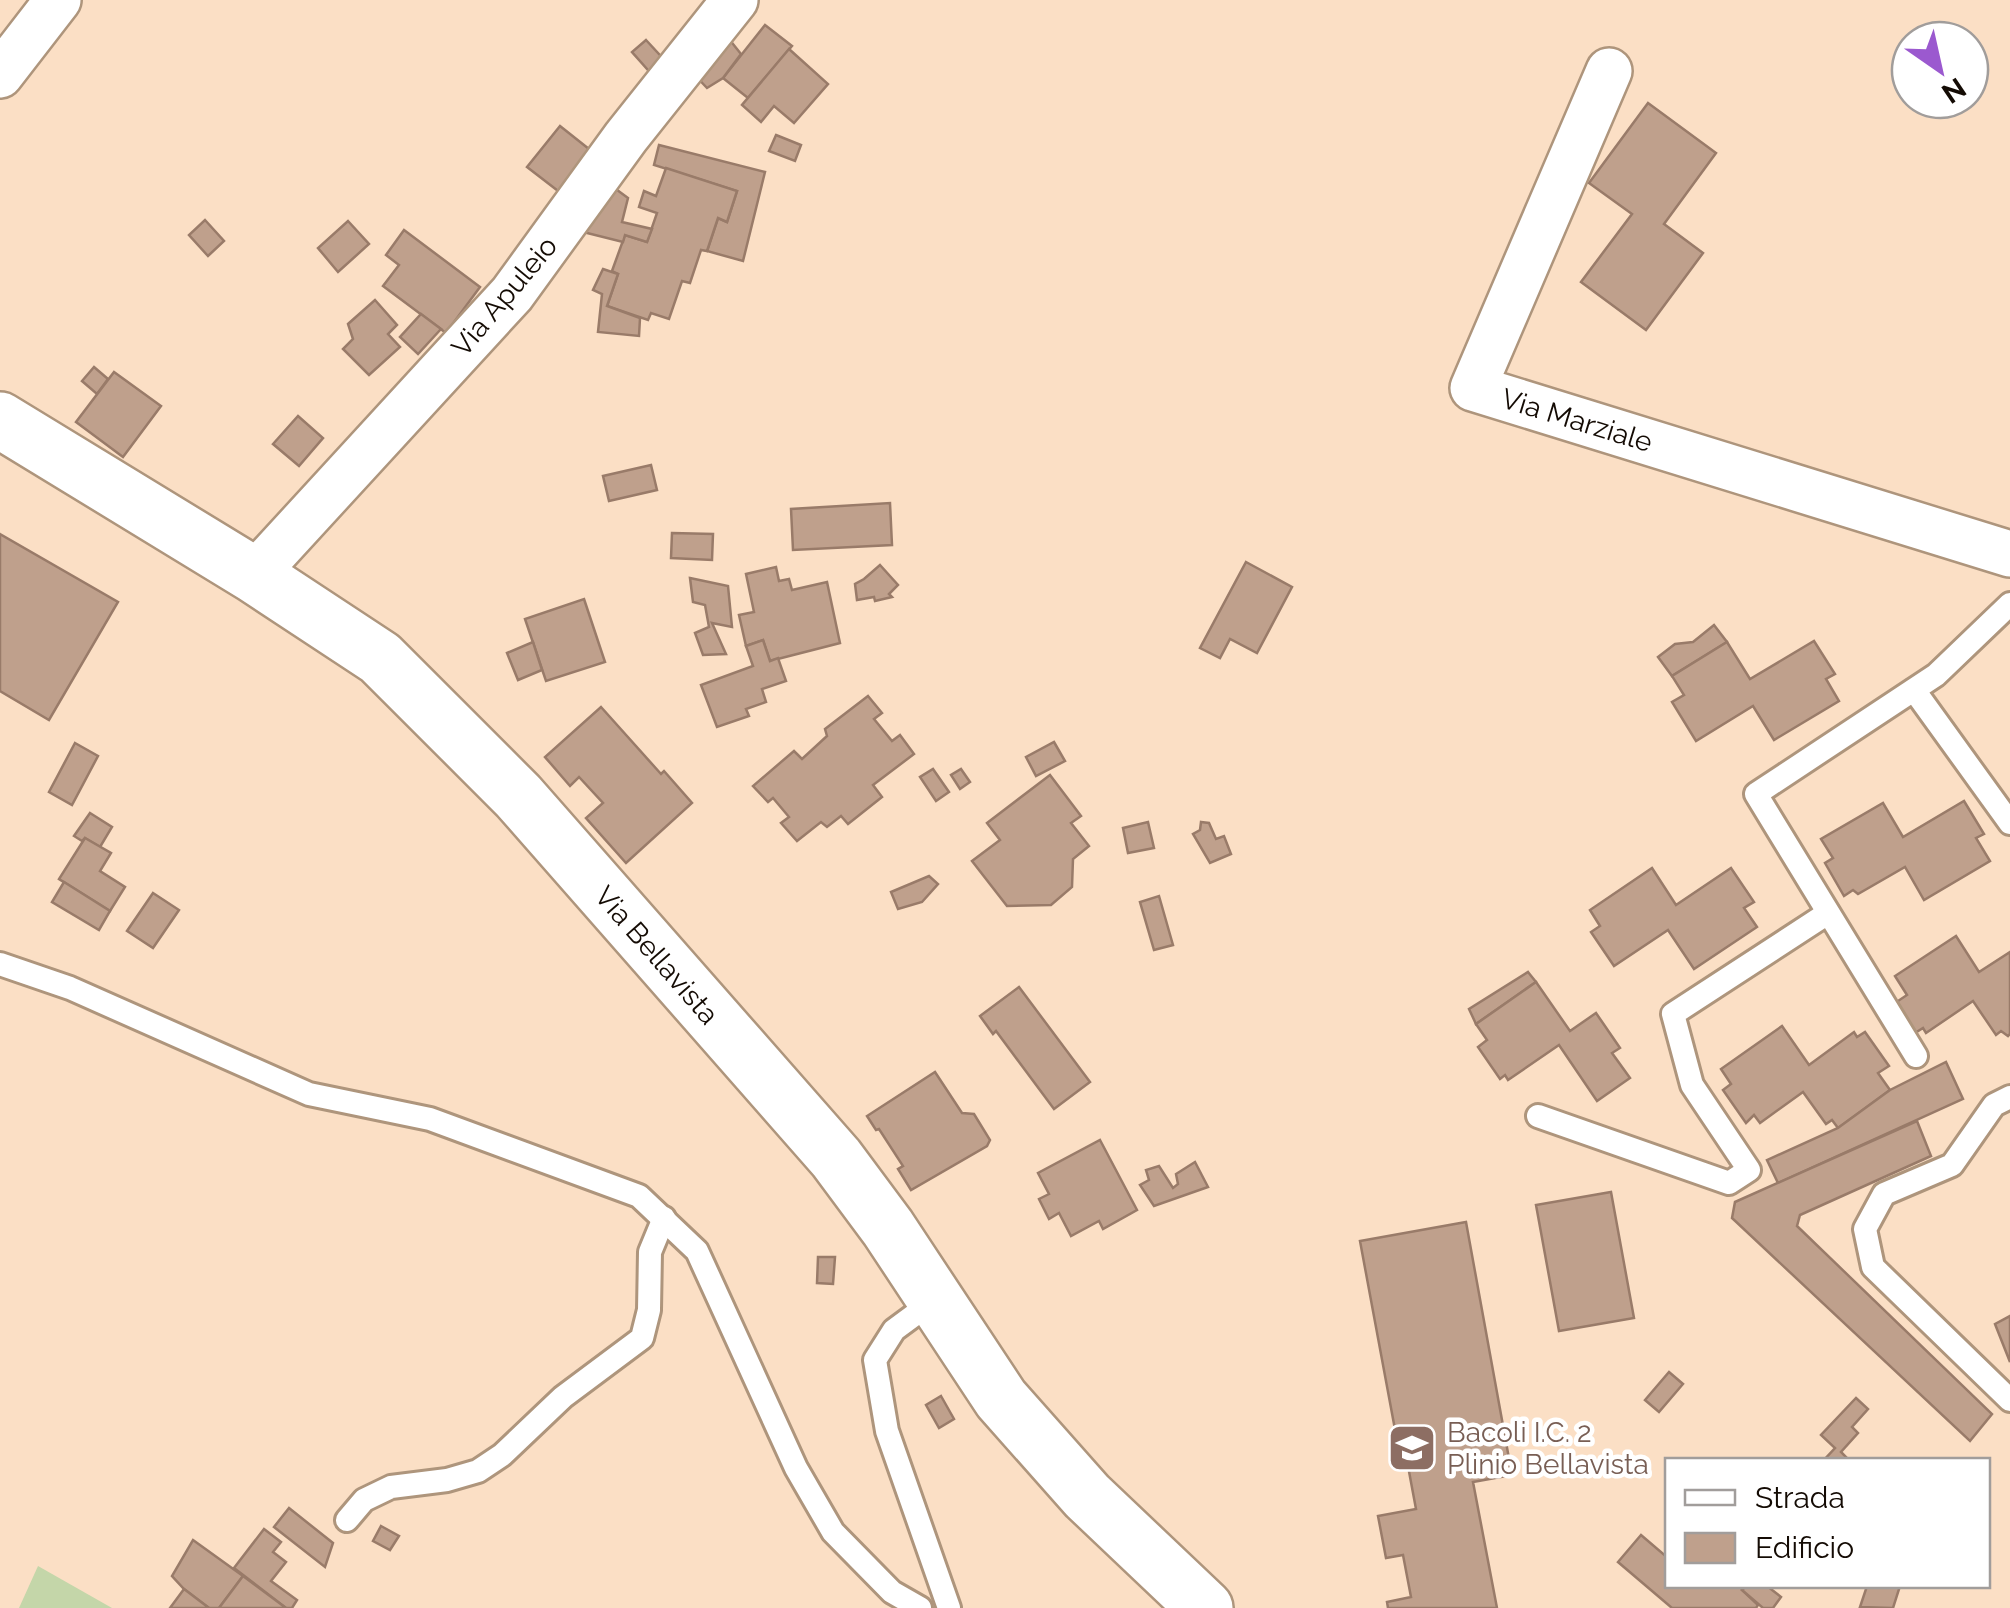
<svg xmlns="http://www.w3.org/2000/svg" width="2010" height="1608" font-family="Raleway,sans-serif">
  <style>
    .green { fill: #c4d6a9 }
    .building { fill: #bfa08c; stroke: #997b69; stroke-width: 2.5 }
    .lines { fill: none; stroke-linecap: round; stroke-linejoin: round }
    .service-casing { stroke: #ae957c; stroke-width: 28 }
    .minor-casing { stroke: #ae957c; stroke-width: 50 }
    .tertiary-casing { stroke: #ae957c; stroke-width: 60 }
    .service { stroke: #fff; stroke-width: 22 }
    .minor { stroke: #fff; stroke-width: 45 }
    .tertiary { stroke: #fff; stroke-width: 55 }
    .labels { text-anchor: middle; stroke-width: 9; stroke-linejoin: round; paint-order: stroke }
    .street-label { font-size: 28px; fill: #140b04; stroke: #fff }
    .education-label { font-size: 28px; fill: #785e54; stroke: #fff; text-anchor: start }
  </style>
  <rect width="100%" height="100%" fill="#fbdfc5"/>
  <polygon class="green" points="38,1566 112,1608 19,1608"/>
  <g class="building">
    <polygon points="765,25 792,46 748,98 723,78"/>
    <polygon points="725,34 741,54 723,78 707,88 692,72"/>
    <polygon points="646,40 669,65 655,78 632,52"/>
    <polygon points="789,49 828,84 794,123 774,106 761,122 742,105"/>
    <polygon points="1648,103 1716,153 1664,224 1703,253 1646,330 1581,282 1632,214 1589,183"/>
    <polygon points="560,126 594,153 562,194 527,167"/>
    <polygon points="776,135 801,145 795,161 769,151"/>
    <polygon points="659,145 765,172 743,261 707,251 718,218 727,222 737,191 654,165"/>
    <polygon points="666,168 737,191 727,222 718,218 707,251 701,250 690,283 682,281 669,319 651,313 648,320 607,306 618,274 612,271 625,235 647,242 657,213 639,207 644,191 656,196"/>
    <polygon points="609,184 628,198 622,222 652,229 647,242 625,235 623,242 575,230"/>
    <polygon points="205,220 224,241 208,256 189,235"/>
    <polygon points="348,221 369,244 338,272 318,248"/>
    <polygon points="404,230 480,287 446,333 383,286 399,265 386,255"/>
    <polygon points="603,269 618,274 607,306 640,318 639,336 598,332 602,294 593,290"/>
    <polygon points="375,300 397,325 388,334 400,347 369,375 343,349 353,339 348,324"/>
    <polygon points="421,314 441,329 418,354 400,337"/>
    <polygon points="94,367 108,379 97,394 82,381"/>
    <polygon points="114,372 161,406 123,457 76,422"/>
    <polygon points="298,416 323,438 299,466 273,444"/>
    <polygon points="651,465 657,490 609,501 603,476"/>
    <polygon points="890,503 892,545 793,550 791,509"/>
    <polygon points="672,533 713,534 712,560 671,558"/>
    <polygon points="0,534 118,602 49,720 0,691"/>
    <polygon points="1246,562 1292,587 1257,653 1230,639 1220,658 1200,648"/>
    <polygon points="880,565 898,585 889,594 892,597 875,601 874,597 857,600 855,584 864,579"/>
    <polygon points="776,567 779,581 789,579 792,590 827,582 840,643 770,661 763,640 746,646 739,615 754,612 746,574"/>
    <polygon points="690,578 728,586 732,627 712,623 726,654 703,655 695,633 709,627 705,605 693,602"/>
    <polygon points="584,599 605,662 546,681 525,619"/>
    <polygon points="1714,625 1727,642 1672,676 1658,657 1675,644 1693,642"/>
    <polygon points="763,640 770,661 778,658 786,681 762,689 766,702 746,709 749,716 717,727 701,685 753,666 746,646"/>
    <polygon points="1814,641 1835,674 1826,679 1839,701 1774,740 1753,706 1696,741 1672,702 1684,695 1672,676 1727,642 1750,679"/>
    <polygon points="533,642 542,670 518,680 507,653"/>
    <polygon points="868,696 882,713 874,719 892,741 900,735 914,754 873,785 882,797 848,824 841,816 827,827 821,822 797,841 781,823 789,817 773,798 768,802 753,786 794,751 802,759 827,736 825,729"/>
    <polygon points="601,707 661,774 664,771 692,803 626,863 586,818 603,803 579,777 570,786 545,757"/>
    <polygon points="1054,742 1065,761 1036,776 1026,757"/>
    <polygon points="75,743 98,756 72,805 49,792"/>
    <polygon points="933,769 949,792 936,801 920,777"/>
    <polygon points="961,769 970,782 960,789 951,775"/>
    <polygon points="1050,775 1081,816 1071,823 1089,846 1073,859 1072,887 1051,905 1007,906 972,861 1000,840 987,823"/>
    <polygon points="1964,801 1984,834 1976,838 1990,861 1924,900 1905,867 1858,894 1853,890 1844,896 1825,863 1833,858 1821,839 1883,803 1903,837"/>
    <polygon points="90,813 112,827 100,847 85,838 82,841 74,836"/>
    <polygon points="1148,822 1154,848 1128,853 1123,828"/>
    <polygon points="1201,822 1209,823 1216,839 1224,836 1231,854 1210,863 1193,834 1200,830"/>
    <polygon points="85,838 111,853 100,871 125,887 110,911 59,879"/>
    <polygon points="1652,868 1676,905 1731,868 1754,902 1744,908 1757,927 1694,969 1668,930 1614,966 1591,932 1600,926 1590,910"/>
    <polygon points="929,876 938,884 922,902 898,909 891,892"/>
    <polygon points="64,882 110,911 99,930 52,902"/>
    <polygon points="153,893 179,910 153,948 127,931"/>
    <polygon points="1159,896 1173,945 1154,950 1140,902"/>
    <polygon points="1956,936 1979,972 2010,952 2010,1034 2008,1036 2001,1031 1996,1035 1973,1001 1926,1033 1923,1028 1915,1033 1895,1003 1907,995 1895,976"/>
    <polygon points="1528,972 1536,982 1476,1024 1469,1009"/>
    <polygon points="1536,982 1570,1031 1596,1013 1620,1048 1612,1053 1630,1078 1597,1101 1559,1045 1508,1080 1505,1075 1500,1079 1478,1047 1487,1040 1476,1024"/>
    <polygon points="1019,987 1090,1082 1054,1109 996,1031 993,1034 980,1016"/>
    <polygon points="1782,1026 1809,1065 1854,1032 1857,1037 1865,1032 1889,1066 1878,1073 1890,1090 1838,1128 1832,1120 1826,1124 1803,1092 1760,1123 1754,1115 1746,1123 1723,1090 1731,1084 1721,1069"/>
    <polygon points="1946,1062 1963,1099 1778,1183 1767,1160 1838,1128 1890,1090"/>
    <polygon points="935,1072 962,1113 974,1114 990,1140 987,1146 911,1190 898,1169 903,1166 879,1129 876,1130 867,1116"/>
    <polygon points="1917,1121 1931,1156 1800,1215 1797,1226 1992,1414 1970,1441 1732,1218 1735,1202"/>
    <polygon points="1100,1140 1137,1210 1103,1229 1099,1221 1071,1236 1059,1213 1049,1219 1039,1199 1049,1194 1038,1173"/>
    <polygon points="1195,1162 1208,1187 1154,1206 1140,1185 1149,1180 1146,1170 1159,1166 1173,1188 1178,1184 1176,1174"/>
    <polygon points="1611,1192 1634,1318 1559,1331 1536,1205"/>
    <polygon points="1466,1222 1512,1475 1473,1482 1497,1608 1388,1608 1387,1602 1411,1597 1403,1555 1386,1558 1378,1516 1416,1509 1405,1450 1399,1451 1360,1241"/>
    <polygon points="818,1257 835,1257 833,1284 817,1283"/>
    <polygon points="2010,1316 2010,1362 1995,1324"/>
    <polygon points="1669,1372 1683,1384 1659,1412 1645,1400"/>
    <polygon points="941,1396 954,1419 939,1428 926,1405"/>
    <polygon points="1856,1398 1868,1409 1852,1427 1858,1433 1841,1452 1848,1459 1824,1460 1835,1448 1821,1435"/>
    <polygon points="289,1508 333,1543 325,1567 274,1527"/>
    <polygon points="381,1526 399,1536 390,1550 373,1541"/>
    <polygon points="264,1529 281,1542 273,1552 286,1562 271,1581 297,1600 292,1608 286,1608 234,1568"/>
    <polygon points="1641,1535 1668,1558 1668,1586 1746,1586 1742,1590 1758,1605 1756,1608 1672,1608 1618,1562"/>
    <polygon points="193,1540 243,1576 219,1608 209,1608 184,1589 172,1576"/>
    <polygon points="243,1576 286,1608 219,1608"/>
    <polygon points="1746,1586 1767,1586 1781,1597 1773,1608 1763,1608 1742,1590"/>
    <polygon points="1867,1586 1900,1586 1893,1608 1860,1607"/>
    <polygon points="184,1589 209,1608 170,1608"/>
  </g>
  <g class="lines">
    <g class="service-casing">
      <g id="service">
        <polyline points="1914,690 2010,823"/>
        <polyline points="0,964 70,988 309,1094 430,1119 639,1196 697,1251 796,1468 833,1532 892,1592 920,1608"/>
        <polyline points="1916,1056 1756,794 1936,675 2010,604"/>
        <polyline points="2010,1097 1994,1105 1952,1165 1884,1194 1865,1229 1873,1267 2010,1400"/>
        <polyline points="1538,1116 1729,1183 1749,1170 1692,1085 1673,1014 1828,913"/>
        <polyline points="936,1299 894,1330 875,1360 887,1431 949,1608"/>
        <polyline points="347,1520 364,1500 391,1487 447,1480 478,1471 502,1455 563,1397 642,1338 649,1310 650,1252 664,1218"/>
      </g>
    </g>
    <g class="minor-casing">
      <g id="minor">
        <polyline points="1609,71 1473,388 2010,554"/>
        <polyline points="0,75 58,0"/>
        <polyline points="254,575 512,294 626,137 735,0"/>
      </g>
    </g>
    <g class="tertiary-casing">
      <polyline id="tertiary" points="0,420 254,575 380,658 518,796 836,1158 888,1228 1001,1399 1087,1496 1205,1608"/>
    </g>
    <use href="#service" class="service"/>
    <use href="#minor" class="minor"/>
    <use href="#tertiary" class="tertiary"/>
  </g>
  <defs>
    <g id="school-square" transform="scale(2.5)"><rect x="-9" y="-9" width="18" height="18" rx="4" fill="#8d6e63" stroke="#fff"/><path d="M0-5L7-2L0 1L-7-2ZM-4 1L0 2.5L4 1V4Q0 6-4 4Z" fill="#fff"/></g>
  </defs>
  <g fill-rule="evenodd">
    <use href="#school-square" x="1412" y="1448"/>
  </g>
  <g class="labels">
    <g class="street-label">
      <text transform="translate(504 296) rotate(-50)" y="10">Via Apuleio</text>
      <text transform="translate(1577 420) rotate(17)" y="10">Via Marziale</text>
      <text transform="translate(657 955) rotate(49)" y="10">Via Bellavista</text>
    </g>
    <g class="education-label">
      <text x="1447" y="1442">Bacoli I.C. 2<tspan x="1447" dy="32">Plinio Bellavista</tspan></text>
    </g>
  </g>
  <rect x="1665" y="1458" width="325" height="130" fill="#ffffff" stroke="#a19d9b" stroke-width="2.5"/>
  <rect x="1685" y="1490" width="50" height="15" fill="#ffffff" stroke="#a19d9b" stroke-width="2.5"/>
  <text x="1755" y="1508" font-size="30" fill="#140b04">Strada</text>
  <rect x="1685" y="1533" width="50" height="30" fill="#bfa08c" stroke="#a19d9b" stroke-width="2.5"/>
  <text x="1755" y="1558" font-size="30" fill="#140b04">Edificio</text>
  <g transform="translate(1940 70) rotate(146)"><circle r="48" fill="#ffffff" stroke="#a19d9b" stroke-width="2.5"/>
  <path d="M0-8L18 38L0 25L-18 38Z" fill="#9b59cf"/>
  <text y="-15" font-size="28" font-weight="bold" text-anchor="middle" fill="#140b04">N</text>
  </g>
</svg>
